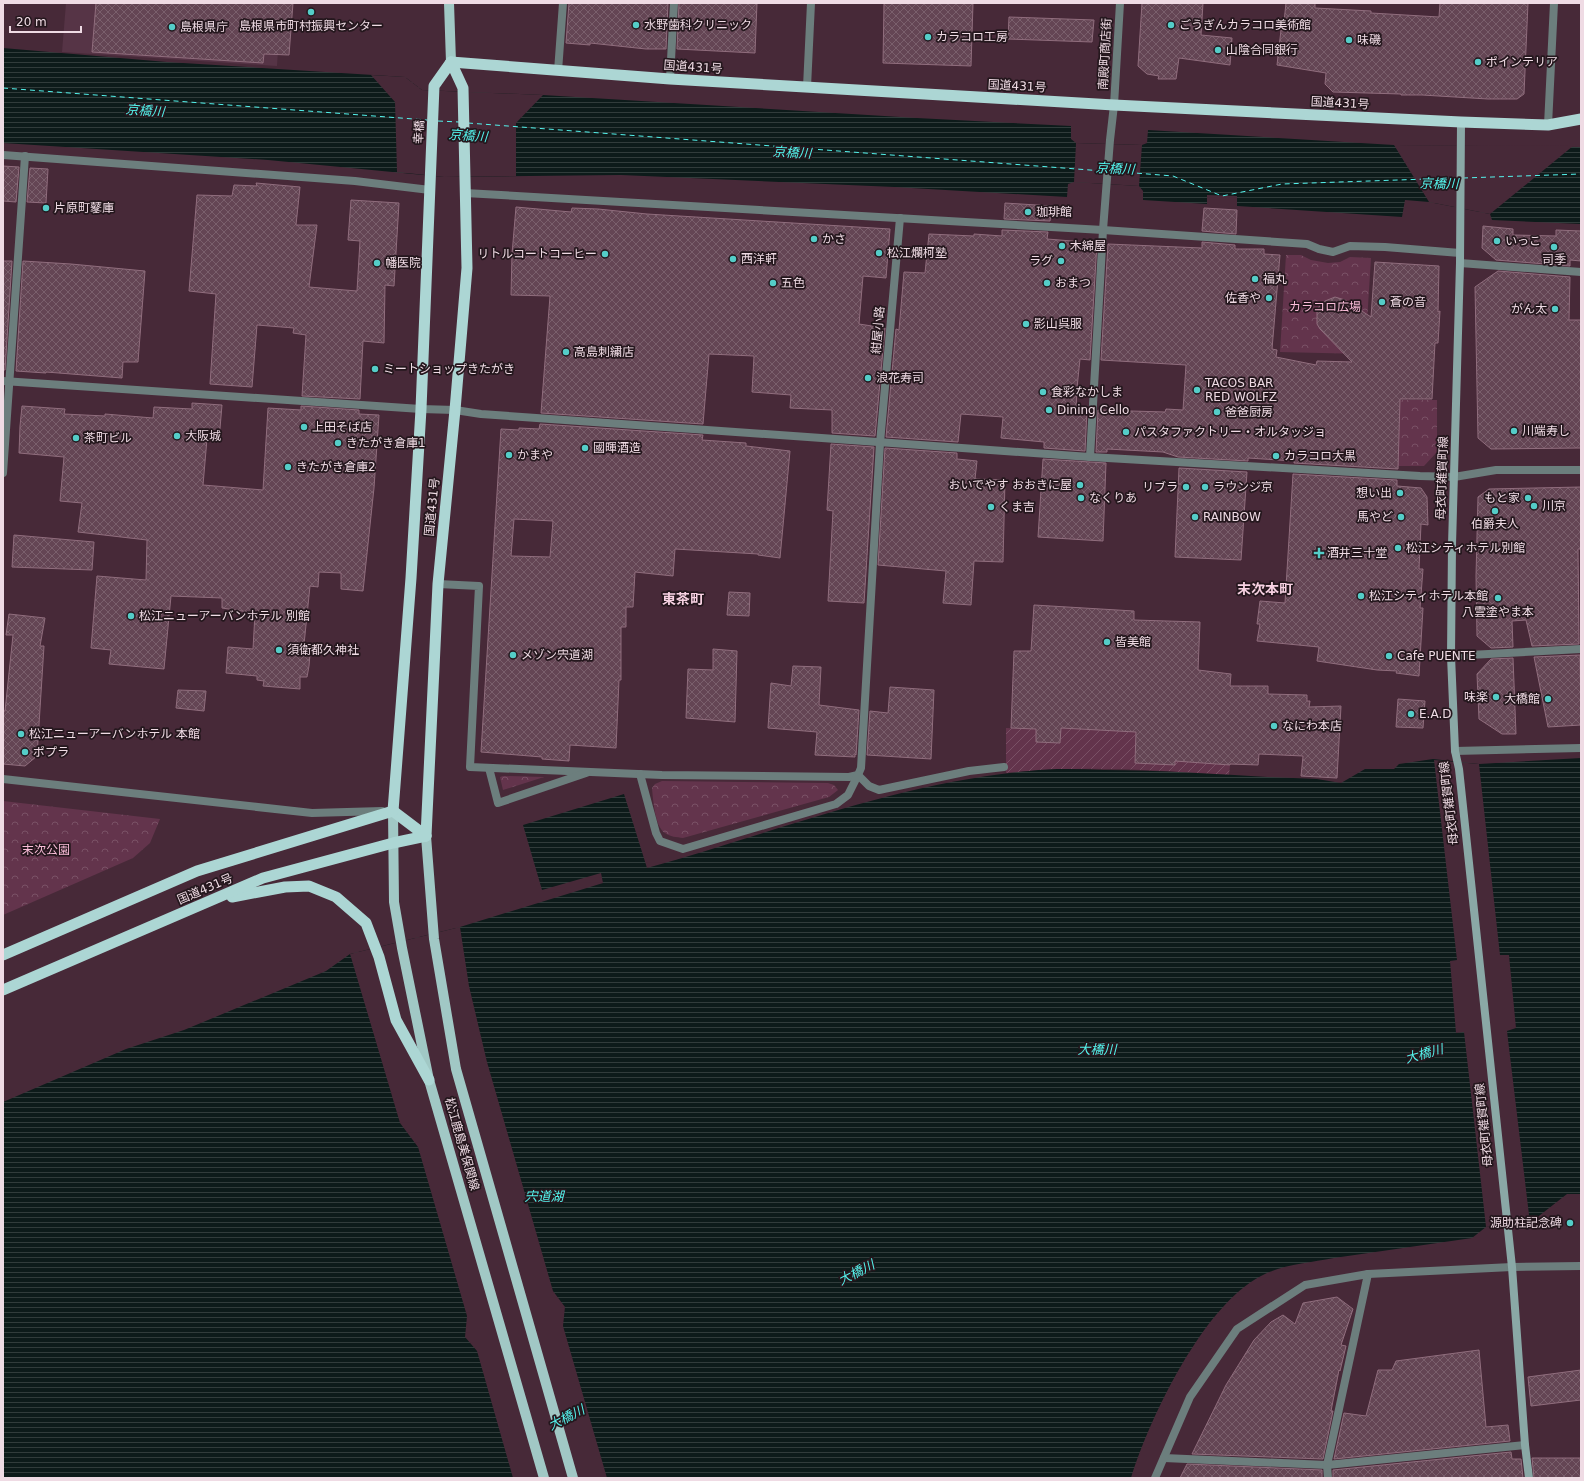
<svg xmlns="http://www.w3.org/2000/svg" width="1584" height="1481" font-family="'DejaVu Sans','Noto Sans JP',sans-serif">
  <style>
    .built { fill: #563446 }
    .park { fill: url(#park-crowns) }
    .garden { fill: url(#garden-furrows) }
    .water { fill: url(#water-rules) }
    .pier { fill: #472938 }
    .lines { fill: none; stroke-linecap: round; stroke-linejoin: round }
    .ferry { stroke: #54f4ed; stroke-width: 1; stroke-dasharray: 5 4; stroke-linecap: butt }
    .building { fill: url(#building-cross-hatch); stroke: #906d7d; fill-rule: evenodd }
    .minor { stroke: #6c7e7d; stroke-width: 8 }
    .tertiary { stroke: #6c7e7d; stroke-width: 8 }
    .secondary { stroke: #8aa8a6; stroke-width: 8 }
    .primary { stroke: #a1c8c5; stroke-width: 10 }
    .trunk { stroke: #acd6d4; stroke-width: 11 }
    .poi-dot { fill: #54cdc8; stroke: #24171d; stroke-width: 1.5 }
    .labels { text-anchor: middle; stroke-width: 3.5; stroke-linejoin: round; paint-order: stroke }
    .poi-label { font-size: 12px; fill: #efdbe4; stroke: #24171d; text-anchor: start }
    .street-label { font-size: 12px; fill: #efdbe4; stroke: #24171d }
    .park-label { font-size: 12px; fill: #f9bcd8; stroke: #24171d }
    .water-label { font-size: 13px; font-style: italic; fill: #54f4ed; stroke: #24171d }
    .quarter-label { font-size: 14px; font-weight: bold; fill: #f7d1e2; stroke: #24171d }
  </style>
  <defs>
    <pattern id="park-crowns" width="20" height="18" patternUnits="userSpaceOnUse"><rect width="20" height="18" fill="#63344c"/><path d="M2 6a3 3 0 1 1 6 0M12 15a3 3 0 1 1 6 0" fill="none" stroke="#7a5166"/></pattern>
    <pattern id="garden-furrows" width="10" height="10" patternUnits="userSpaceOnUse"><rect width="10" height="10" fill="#63344c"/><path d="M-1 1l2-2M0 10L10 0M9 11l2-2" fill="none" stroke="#7a5166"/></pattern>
    <pattern id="water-rules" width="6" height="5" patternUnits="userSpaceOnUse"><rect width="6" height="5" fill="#0d1b1a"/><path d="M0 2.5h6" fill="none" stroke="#313c3b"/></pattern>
    <pattern id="building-cross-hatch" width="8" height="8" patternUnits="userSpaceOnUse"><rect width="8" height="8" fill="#644554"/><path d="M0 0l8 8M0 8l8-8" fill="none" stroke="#7a5f6c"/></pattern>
  </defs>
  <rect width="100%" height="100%" fill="#472938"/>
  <polygon class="built" points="66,3 281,3 277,66 62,52"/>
  <g class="park">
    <polygon points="1286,255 1301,255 1311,260 1328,263 1340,262 1350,257 1371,258 1365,354 1280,352"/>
    <polygon points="1400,400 1437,400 1437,452 1424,466 1398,466"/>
    <polygon points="503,776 544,777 503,790 500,777"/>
    <path d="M662,781L828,783L834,785L838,790L829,797L683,838C677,837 670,837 665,833C655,827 653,799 652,788L655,784Z"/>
    <polygon points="3,801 160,819 150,843 133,858 3,915"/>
  </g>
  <path class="garden" d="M1164,718L1140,749H1135V762L1174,765L1175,742L1200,763L1230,765L1229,775C1156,770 1078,765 1006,773V728L1036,729V742L1060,743L1061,728Z"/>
  <g class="water">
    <polygon points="3,48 167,62 405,77 422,90 543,95 917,118 1071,126 1071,139 1076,143 1142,145 1147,143 1148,130 1394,145 1581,147 1581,224 1492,220 1490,214 1429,202 1405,200 1402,217 1237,206 1237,196 1207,195 1207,204 1143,200 1143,191 1139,186 1074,182 1068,184 1067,197 894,187 621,175 444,177 268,160 3,143"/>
    <path d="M1581,758V1194H1567L1530,1223L1486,1227L1472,1238C1426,1245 1380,1251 1334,1258C1309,1263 1284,1264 1261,1276C1203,1306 1150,1417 1131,1478H3V1102L126,1049L184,1030L326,971L350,954L460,927L603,883L601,873L542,890L523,825L624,794L647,868C773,833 897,783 1029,771C1054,768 1079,769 1104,770C1175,770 1246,777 1317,779L1341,783L1365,769H1394L1399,764L1433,759L1479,764Z"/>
  </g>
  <g class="pier">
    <polygon points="371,75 405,77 422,90 543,95 516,123 516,176 444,177 397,172 395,102"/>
    <polygon points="1076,143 1142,145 1139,186 1074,182"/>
    <polygon points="1394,145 1573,146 1490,214 1429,202"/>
    <polygon points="1434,760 1479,764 1500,955 1509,955 1516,1028 1507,1031 1530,1223 1486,1227 1464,1032 1456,1033 1450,961 1457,960"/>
    <polygon points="460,927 469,986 487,1062 553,1291 565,1307 563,1326 607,1478 513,1478 477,1351 465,1337 467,1316 418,1147 400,1123 350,954"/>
  </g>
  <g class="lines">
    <g class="ferry">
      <polyline points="3,88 427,120"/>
      <polyline points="438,121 459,122"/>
      <polyline points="468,123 1103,171"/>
      <polyline points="1110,171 1173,176 1222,196 1282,184 1456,178"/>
      <polyline points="1463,178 1581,174"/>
    </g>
  </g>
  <g class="building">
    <polygon points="96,3 293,3 289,55 264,54 263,63 92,52"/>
    <polygon points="569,3 668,3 666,49 646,49 590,43 590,45 566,43"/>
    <polygon points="679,3 757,3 755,53 677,49"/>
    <polygon points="884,3 973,3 971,66 883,63"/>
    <polygon points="1142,3 1203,3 1201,35 1232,38 1230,65 1179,58 1176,79 1158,79 1159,76 1147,74 1138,66"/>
    <polygon points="1286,3 1315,3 1315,8 1371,11 1371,13 1439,17 1440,3 1528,3 1524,94 1517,99 1488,99 1422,95 1401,95 1401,94 1333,92 1325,84 1326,73 1277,65 1281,30 1283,31"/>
    <polygon points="1009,17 1094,20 1092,42 1008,39"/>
    <polygon points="3,166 19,167 16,202 3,201"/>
    <polygon points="30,168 48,169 46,203 27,202"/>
    <polygon points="256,183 300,187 296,225 317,225 309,287 357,291 360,241 348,240 351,200 399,203 394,286 385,285 384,343 363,341 360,399 302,396 306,335 293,333 294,328 257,325 252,387 210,384 216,294 189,291 197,195 232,196 234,185 257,186"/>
    <polygon points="1005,203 1052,206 1050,221 1004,219"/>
    <polygon points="516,207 571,212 572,208 598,209 647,214 890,229 886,278 863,276 859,324 885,328 875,436 832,433 832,410 790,408 791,395 752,392 754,356 709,354 703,424 541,413 550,296 511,295 512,254"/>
    <polygon points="1204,208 1237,210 1236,234 1202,231"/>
    <polygon points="1483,226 1513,229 1513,235 1556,236 1556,230 1581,231 1581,261 1570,260 1570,266 1496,260 1482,248"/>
    <polygon points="1002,230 1048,232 1047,239 1097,243 1090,360 1080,359 1077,388 1076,409 1087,410 1085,451 1044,448 1044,442 1001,438 1003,417 961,414 958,442 886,437 896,329 899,330 904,272 925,273 929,234 974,236 974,234 1002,236"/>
    <polygon points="1202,242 1235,245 1235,249 1264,249 1264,254 1280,255 1272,349 1277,350 1276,357 1316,365 1317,361 1352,362 1320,329 1317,324 1317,311 1320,305 1325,301 1335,297 1345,300 1371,317 1375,262 1439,266 1438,312 1440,311 1438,343 1435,343 1432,399 1400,399 1398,469 1294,463 1294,461 1248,458 1248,461 1178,457 1163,452 1107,449 1107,452 1096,452 1098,410 1165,412 1166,409 1183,410 1186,365 1101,360 1108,244 1202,248"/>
    <polygon points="3,261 12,261 5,370 3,370"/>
    <polygon points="23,261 71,264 145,271 138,362 123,362 122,378 46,372 46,373 16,371"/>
    <polygon points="1498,271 1570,277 1569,320 1581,320 1581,448 1491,449 1478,438 1475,287"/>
    <polygon points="192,403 222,405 219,440 207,439 203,485 263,490 268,408 301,410 301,406 359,410 359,414 379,415 374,488 363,591 341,589 341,573 319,572 318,587 310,586 303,654 310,654 309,666 307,677 300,677 300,689 263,686 264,681 257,680 257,676 226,673 228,647 253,649 255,613 222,608 222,598 171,596 164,669 109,664 111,650 91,648 97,576 146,580 147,540 78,532 82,503 60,501 64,457 19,453 20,426 22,406 65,409 64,414 105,416 105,414 153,418 154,407 192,409"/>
    <path d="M540,424L703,435L702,440L746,443V446L790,451L780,558L758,555V554L675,549L673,576L635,572L633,607H626V627H621V680H619L616,748L570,745L569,761L542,759V757L481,752L501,429L519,430V428L539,429ZM514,519L553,521L550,557L511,556Z"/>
    <polygon points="831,444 874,447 864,603 828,601 833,511 827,510"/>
    <polygon points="885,448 957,453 957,459 977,461 975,479 1005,480 1003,562 974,561 971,605 943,603 946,571 878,565"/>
    <polygon points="1043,459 1106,463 1103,541 1038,537"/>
    <polygon points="1179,468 1247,472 1241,560 1175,557"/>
    <polygon points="1293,474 1397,480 1397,486 1421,488 1427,497 1428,525 1421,524 1419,569 1423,569 1420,608 1423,608 1419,676 1396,673 1397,671 1377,670 1317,661 1319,647 1257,641 1260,624 1257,624 1260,601 1285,603"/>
    <polygon points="1581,487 1581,549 1578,549 1579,644 1532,646 1526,620 1512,621 1513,647 1491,648 1477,636 1476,576 1478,497 1489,489"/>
    <polygon points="14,535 94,542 92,570 12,567"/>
    <polygon points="729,592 750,593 749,616 727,615"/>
    <polygon points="1034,605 1134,611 1134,620 1200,622 1198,670 1231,674 1230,686 1268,686 1268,694 1307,695 1307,701 1310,701 1309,707 1341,706 1337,778 1301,776 1303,756 1259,754 1258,765 1230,764 1230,765 1175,761 1175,765 1135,763 1136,732 1061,728 1060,743 1036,742 1036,729 1011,728 1014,651 1031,651"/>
    <polygon points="9,614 45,618 40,646 44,646 37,756 25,766 3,764 3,711 5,711 13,635 6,635"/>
    <polygon points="713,649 737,651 735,722 686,718 688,669 713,670"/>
    <polygon points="1580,655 1581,725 1548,727 1534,657"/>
    <polygon points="1513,658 1516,734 1502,734 1479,719 1477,674 1491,659"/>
    <polygon points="793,666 821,667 819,705 859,710 856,755 855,754 855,757 815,755 817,732 768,728 771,683 791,686"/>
    <polygon points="890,687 934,690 931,759 867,755 870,711 888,713"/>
    <polygon points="178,690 206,691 204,711 176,708"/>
    <polygon points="1398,699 1425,701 1423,728 1396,727"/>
    <polygon points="1337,1297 1353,1309 1341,1345 1346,1346 1340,1371 1339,1370 1331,1411 1333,1411 1323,1459 1192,1454 1226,1385 1254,1340 1271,1322 1283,1315 1295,1324 1303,1303"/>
    <polygon points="1479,1350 1486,1427 1508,1425 1510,1441 1334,1459 1344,1413 1366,1416 1378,1370 1392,1370 1396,1361"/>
    <polygon points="1581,1370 1581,1400 1531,1406 1528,1377"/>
    <polygon points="1511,1452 1512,1459 1521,1459 1523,1478 1333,1478 1333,1470"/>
    <polygon points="1532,1458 1581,1458 1581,1478 1534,1478"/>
    <polygon points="1187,1464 1322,1470 1322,1478 1180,1478"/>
  </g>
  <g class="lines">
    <g class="minor">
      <polyline points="558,71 563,3"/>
      <polyline points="670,79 674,3"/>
      <polyline points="807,87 811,3"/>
      <polyline points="3,155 355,181 430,190"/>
      <polyline points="465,193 1103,230 1307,244 1319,249 1333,252 1350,246 1385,247 1460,253"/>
      <polyline points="1460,263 1581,272"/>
      <polyline points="3,381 421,409 455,410 481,414 1090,457 1420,476 1454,477 1496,470 1581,470"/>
      <polyline points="1090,457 1103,230 1110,140 1114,105 1120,3"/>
      <polyline points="3,473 25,156"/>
      <polyline points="438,584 479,586 470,767 662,775 849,777 858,775 861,768 880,443 900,218"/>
      <polyline points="1451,656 1581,649"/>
      <polyline points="1455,751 1581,748"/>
      <polyline points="489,768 498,803 586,773"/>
      <polyline points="640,774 656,833 660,841 683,849 836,804 848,795 858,775 869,786 879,790 969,771 1004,767"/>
      <polyline points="3,779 312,813 382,811"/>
      <polyline points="1164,1458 1327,1465 1525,1445"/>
      <polyline points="1328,1478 1327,1465 1368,1274"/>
    </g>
    <g class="tertiary">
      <polyline points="1548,125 1554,3"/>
      <polyline points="1155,1478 1190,1397 1237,1329 1305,1285 1368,1274 1512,1267 1581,1266"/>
    </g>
    <polyline class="secondary" points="1461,122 1460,263 1452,545 1451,656 1455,751 1459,769 1512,1267 1525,1445 1529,1478"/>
    <g class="primary">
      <polyline points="449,3 451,62"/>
      <polyline points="393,811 394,902 402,948 429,1080 544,1478"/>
      <polyline points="426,836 434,939 456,1069 573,1478"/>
    </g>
    <g class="trunk">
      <polyline points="451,62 670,79 1114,105 1461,122 1548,125 1581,119"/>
      <polyline points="393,811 411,578 421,409 434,86 451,62"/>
      <polyline points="393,811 426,836"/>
      <polyline points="426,836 438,584 455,410 467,268 463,88 451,62"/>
      <polyline points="232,897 285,887 309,886 336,897 366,923 379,957 396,1020 429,1080"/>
      <polyline points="3,955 197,871 393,811"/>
      <polyline points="3,990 263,878 393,843 426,836"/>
    </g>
  </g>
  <g class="poi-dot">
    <circle cx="311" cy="12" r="4"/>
    <circle cx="636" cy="25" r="4"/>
    <circle cx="1171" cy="25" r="4"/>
    <circle cx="172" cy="27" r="4"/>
    <circle cx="928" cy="37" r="4"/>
    <circle cx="1349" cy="40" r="4"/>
    <circle cx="1218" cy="50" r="4"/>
    <circle cx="1478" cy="62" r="4"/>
    <circle cx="46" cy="208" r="4"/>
    <circle cx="1028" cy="212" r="4"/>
    <circle cx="814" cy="239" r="4"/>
    <circle cx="1497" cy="241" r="4"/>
    <circle cx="1062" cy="246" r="4"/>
    <circle cx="1554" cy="247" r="4"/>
    <circle cx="879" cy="253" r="4"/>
    <circle cx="605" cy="254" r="4"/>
    <circle cx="733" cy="259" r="4"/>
    <circle cx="1061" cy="261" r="4"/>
    <circle cx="377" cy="263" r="4"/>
    <circle cx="1255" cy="279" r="4"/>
    <circle cx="773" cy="283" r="4"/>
    <circle cx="1047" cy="283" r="4"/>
    <circle cx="1269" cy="298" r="4"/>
    <circle cx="1382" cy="302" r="4"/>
    <circle cx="1555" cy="309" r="4"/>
    <circle cx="1026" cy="324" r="4"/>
    <circle cx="566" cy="352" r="4"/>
    <circle cx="375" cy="369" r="4"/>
    <circle cx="868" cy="378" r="4"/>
    <circle cx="1197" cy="390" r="4"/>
    <circle cx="1043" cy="392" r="4"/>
    <circle cx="1049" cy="410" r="4"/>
    <circle cx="1217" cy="412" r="4"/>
    <circle cx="304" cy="427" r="4"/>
    <circle cx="1514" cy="431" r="4"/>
    <circle cx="1126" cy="432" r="4"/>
    <circle cx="177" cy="436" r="4"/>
    <circle cx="76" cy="438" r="4"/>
    <circle cx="338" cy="443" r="4"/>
    <circle cx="585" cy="448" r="4"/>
    <circle cx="509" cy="455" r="4"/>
    <circle cx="1276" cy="456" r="4"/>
    <circle cx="288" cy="467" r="4"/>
    <circle cx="1080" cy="485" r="4"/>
    <circle cx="1186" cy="487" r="4"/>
    <circle cx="1205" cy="487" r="4"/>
    <circle cx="1400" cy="493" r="4"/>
    <circle cx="1081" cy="498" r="4"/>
    <circle cx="1528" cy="498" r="4"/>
    <circle cx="1534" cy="506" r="4"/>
    <circle cx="991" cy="507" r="4"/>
    <circle cx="1495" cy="511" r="4"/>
    <circle cx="1195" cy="517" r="4"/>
    <circle cx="1401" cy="517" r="4"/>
    <circle cx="1398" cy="548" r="4"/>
    <path d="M1317 547h4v4h4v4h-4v4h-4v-4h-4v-4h4z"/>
    <circle cx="1361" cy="596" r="4"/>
    <circle cx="1498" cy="598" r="4"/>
    <circle cx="131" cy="616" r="4"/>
    <circle cx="1107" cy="642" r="4"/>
    <circle cx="279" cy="650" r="4"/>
    <circle cx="513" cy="655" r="4"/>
    <circle cx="1389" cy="656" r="4"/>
    <circle cx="1496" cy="697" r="4"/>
    <circle cx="1548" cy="699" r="4"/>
    <circle cx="1411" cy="714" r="4"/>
    <circle cx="1274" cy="726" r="4"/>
    <circle cx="21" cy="734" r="4"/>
    <circle cx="25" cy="752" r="4"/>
    <circle cx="1570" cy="1223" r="4"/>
  </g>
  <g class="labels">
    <g class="poi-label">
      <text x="644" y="29">水野歯科クリニック</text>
      <text x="1179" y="29">ごうぎんカラコロ美術館</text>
      <text x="311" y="30" text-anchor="middle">島根県市町村振興センター</text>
      <text x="180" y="31">島根県庁</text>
      <text x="936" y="41">カラコロ工房</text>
      <text x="1357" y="44">味磯</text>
      <text x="1226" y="54">山陰合同銀行</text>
      <text x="1486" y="66">ポインテリア</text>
      <text x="54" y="212">片原町鼕庫</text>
      <text x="1036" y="216">珈琲館</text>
      <text x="822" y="243">かさ</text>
      <text x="1505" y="245">いっこ</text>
      <text x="1070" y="250">木綿屋</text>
      <text x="887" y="257">松江爛柯塾</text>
      <text x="597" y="258" text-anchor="end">リトルコートコーヒー</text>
      <text x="741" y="263">西洋軒</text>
      <text x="1554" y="264" text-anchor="middle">司季</text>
      <text x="1053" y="265" text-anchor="end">ラグ</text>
      <text x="385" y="267">幡医院</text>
      <text x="1263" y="283">福丸</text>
      <text x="781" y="287">五色</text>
      <text x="1055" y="287">おまつ</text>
      <text x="1261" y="302" text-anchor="end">佐香や</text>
      <text x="1390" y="306">蒼の音</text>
      <text x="1547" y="313" text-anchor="end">がん太</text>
      <text x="1034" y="328">影山呉服</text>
      <text x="574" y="356">高島刺繍店</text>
      <text x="383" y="373">ミートショップきたがき</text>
      <text x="876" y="382">浪花寿司</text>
      <text x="1205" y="387">TACOS BAR<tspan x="1205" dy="14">RED WOLFZ</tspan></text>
      <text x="1051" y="396">食彩なかしま</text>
      <text x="1057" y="414">Dining Cello</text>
      <text x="1225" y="416">爸爸厨房</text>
      <text x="312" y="431">上田そば店</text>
      <text x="1522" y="435">川端寿し</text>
      <text x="1134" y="436">パスタファクトリー・オルタッジョ</text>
      <text x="185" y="440">大阪城</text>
      <text x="84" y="442">茶町ビル</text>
      <text x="346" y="447">きたがき倉庫1</text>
      <text x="593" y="452">國暉酒造</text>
      <text x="517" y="459">かまや</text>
      <text x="1284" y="460">カラコロ大黒</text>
      <text x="296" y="471">きたがき倉庫2</text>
      <text x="1072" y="489" text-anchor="end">おいでやす おおきに屋</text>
      <text x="1178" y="491" text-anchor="end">リブラ</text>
      <text x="1213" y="491">ラウンジ京</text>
      <text x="1392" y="497" text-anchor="end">想い出</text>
      <text x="1089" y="502">なくりあ</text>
      <text x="1520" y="502" text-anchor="end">もと家</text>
      <text x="1542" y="510">川京</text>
      <text x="999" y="511">くま吉</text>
      <text x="1203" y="521">RAINBOW</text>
      <text x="1393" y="521" text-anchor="end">馬やど</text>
      <text x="1495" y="528" text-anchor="middle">伯爵夫人</text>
      <text x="1406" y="552">松江シティホテル別館</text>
      <text x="1327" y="557">酒井三十堂</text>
      <text x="1369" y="600">松江シティホテル本館</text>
      <text x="1498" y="616" text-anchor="middle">八雲塗やま本</text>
      <text x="139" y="620">松江ニューアーバンホテル 別館</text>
      <text x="1115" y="646">皆美館</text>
      <text x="287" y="654">須衛都久神社</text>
      <text x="521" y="659">メゾン宍道湖</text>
      <text x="1397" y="660">Cafe PUENTE</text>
      <text x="1488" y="701" text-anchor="end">味楽</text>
      <text x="1540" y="703" text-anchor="end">大橋館</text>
      <text x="1419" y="718">E.A.D</text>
      <text x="1282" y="730">なにわ本店</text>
      <text x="29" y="738">松江ニューアーバンホテル 本館</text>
      <text x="33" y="756">ポプラ</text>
      <text x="1562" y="1227" text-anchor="end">源助柱記念碑</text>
    </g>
    <g class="street-label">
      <text transform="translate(1105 54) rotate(-87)" y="4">南殿町商店街</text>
      <text transform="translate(693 67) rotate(4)" y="4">国道431号</text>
      <text transform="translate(1017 86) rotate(3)" y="4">国道431号</text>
      <text transform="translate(1340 103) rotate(3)" y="4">国道431号</text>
      <text transform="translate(419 132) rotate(-87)" y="4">幸橋</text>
      <text transform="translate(878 330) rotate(-85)" y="4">紺屋小路</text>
      <text transform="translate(1442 478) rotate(-88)" y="4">母衣町雑賀町線</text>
      <text transform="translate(432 507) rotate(-84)" y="4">国道431号</text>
      <text transform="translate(1449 803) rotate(-97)" y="4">母衣町雑賀町線</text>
      <text transform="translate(205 889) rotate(-23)" y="4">国道431号</text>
      <text transform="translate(1484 1125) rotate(-96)" y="4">母衣町雑賀町線</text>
      <text transform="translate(462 1144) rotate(74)" y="4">松江鹿島美保関線</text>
    </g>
    <g class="park-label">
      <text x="1325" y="311">カラコロ広場</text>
      <text x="46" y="854">末次公園</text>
    </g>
    <g class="water-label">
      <text transform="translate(145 110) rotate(4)" y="5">京橋川</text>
      <text transform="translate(468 135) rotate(4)" y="5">京橋川</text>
      <text transform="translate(792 152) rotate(3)" y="5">京橋川</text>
      <text transform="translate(1115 168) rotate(3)" y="5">京橋川</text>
      <text transform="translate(1439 183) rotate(1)" y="5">京橋川</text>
      <text x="1097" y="1054">大橋川</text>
      <text transform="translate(1424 1053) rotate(-15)" y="5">大橋川</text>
      <text x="544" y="1201">宍道湖</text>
      <text transform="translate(856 1272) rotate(-27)" y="5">大橋川</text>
      <text transform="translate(566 1417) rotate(-27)" y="5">大橋川</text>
    </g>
    <g class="quarter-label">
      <text x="1265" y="594">末次本町</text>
      <text x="683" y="604">東茶町</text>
    </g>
  </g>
  <rect width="1584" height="1481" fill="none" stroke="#efdbe4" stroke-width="8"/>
  <path d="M10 26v6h71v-6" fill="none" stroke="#efdbe4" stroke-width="2"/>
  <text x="16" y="26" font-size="12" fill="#efdbe4" stroke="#24171d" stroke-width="3" paint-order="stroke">20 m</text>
</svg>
